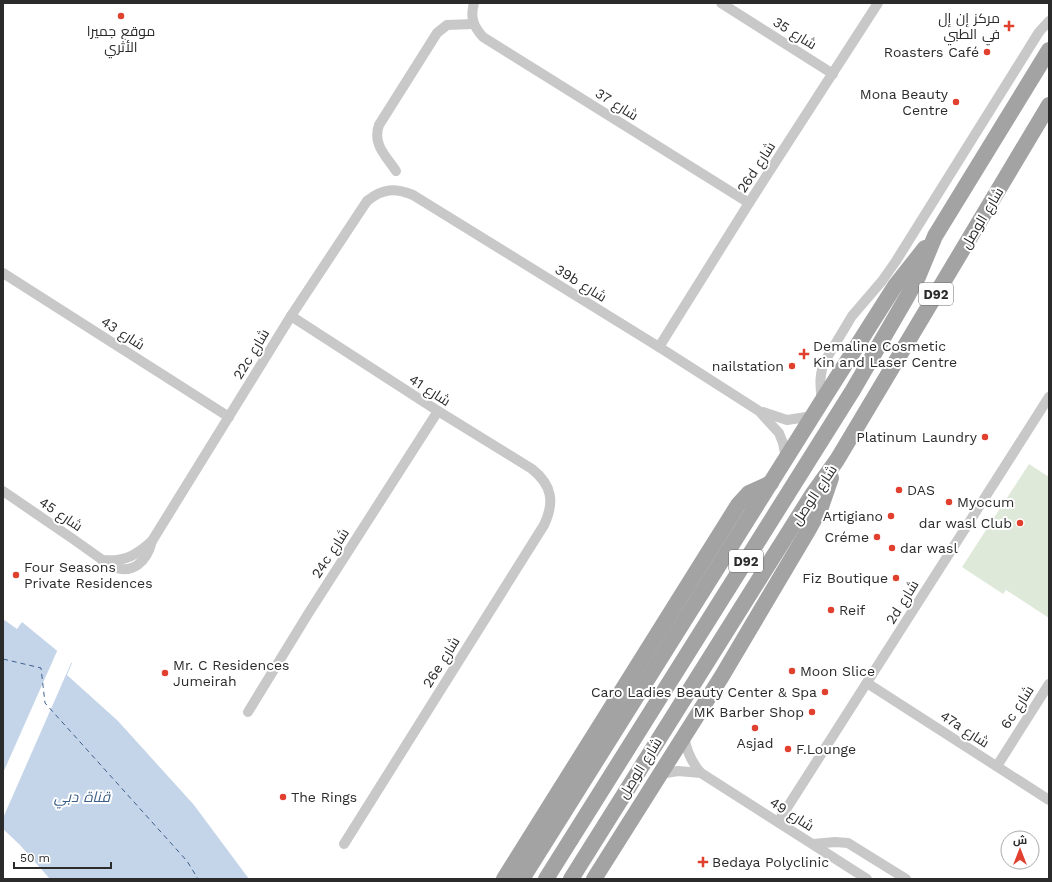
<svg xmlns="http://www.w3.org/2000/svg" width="1052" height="882" font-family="'Work Sans',Cairo,sans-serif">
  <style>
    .green { fill: #dfe9d9 }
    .water { fill: #c5d5e9 }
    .pier { fill: #fff }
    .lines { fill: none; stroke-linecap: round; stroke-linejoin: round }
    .ferry { stroke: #3c5f8b; stroke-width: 1; stroke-dasharray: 5 4; stroke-linecap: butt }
    .street { stroke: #c8c8c8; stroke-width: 10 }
    .primary { stroke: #a3a3a3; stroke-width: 16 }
    .poi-dot { fill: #e1402f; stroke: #fff; stroke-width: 1.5 }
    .labels { text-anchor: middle; stroke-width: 4; stroke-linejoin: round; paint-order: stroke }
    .shield { fill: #fff; stroke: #6b6b6b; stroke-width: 1 }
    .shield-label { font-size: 13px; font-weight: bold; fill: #2b2b2b }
    .poi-label { font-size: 14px; fill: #2b2b2b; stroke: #fff; text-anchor: end }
    .street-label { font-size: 14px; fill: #2b2b2b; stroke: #fff }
    .water-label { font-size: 15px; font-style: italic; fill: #3c5f8b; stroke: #fff }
  </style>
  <rect width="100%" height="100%" fill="#fff"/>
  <polygon class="green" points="1029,464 1049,477 1049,618 1006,590 1003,594 962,567"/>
  <polygon class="water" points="3,619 17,629 22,622 72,663 67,675 118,721 194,805 249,879 50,879 19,844 3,829"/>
  <polygon class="pier" points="58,649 72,661 3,818 3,773"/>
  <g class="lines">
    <polyline class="ferry" points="3,659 41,668 45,703 187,861 198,879"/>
    <g class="street">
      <path d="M474,3C470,17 473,26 483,37L749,203"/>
      <polyline points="721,3 833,74"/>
      <path d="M396,171C386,156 372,144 379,125L437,33L447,25L473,24"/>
      <polyline points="3,273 229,417"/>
      <path d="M291,316L438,411L532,469C552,485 555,502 544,525L344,844"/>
      <polyline points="659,347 749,203 878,3"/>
      <path d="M822,401C820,386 819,374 825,361L852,316L882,281L896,261L1039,32L1049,21"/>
      <polyline points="763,412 787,420 813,416"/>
      <path d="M3,491L73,539L111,566C133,576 147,561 152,541L291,316L367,201C383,188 395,188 413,195L659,347L759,411L779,433L783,443L786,458"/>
      <path d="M102,560C125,562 135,556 152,541"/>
      <polyline points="867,683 1049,800"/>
      <polyline points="248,712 308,614 438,411"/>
      <path d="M684,735C686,750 691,762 701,773L867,879"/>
      <polyline points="997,766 1049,684"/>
      <polyline points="660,774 678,771 701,773"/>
      <polyline points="778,822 1049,397"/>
      <polyline points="813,844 835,842 848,843 906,879"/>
    </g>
    <g class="primary">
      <polyline points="504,879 738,505 749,493 771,483"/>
      <polyline points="522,879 822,401 895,286 925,248"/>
      <polyline points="546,879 853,390 907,297 918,277 935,236 1049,50"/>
      <polyline points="571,879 812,495 837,460 1049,105"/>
      <polyline points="594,879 722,676 809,529 821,507 831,478"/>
    </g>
  </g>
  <g class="poi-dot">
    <circle cx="121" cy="16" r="4"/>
    <path d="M1007 20h4v4h4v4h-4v4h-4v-4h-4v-4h4z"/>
    <circle cx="987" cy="52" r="4"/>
    <circle cx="956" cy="102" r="4"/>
    <path d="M802 348h4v4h4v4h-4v4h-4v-4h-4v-4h4z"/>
    <circle cx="792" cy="366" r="4"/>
    <circle cx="985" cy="437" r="4"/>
    <circle cx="899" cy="490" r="4"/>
    <circle cx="949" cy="502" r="4"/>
    <circle cx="891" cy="516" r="4"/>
    <circle cx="1020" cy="523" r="4"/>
    <circle cx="877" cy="537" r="4"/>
    <circle cx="892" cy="548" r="4"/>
    <circle cx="16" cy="575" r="4"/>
    <circle cx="896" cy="578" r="4"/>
    <circle cx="831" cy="610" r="4"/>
    <circle cx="792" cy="671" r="4"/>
    <circle cx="165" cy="673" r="4"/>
    <circle cx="825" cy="692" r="4"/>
    <circle cx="812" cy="712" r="4"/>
    <circle cx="755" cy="728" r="4"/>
    <circle cx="788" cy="749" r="4"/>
    <circle cx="283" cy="797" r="4"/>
    <path d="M701 856h4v4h4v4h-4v4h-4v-4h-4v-4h4z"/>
  </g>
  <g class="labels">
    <g class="shield">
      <rect x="919" y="283" width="34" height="22" rx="3"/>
      <rect x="729" y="550" width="34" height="22" rx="3"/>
    </g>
    <g class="shield-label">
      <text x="936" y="299">D92</text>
      <text x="746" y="566">D92</text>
    </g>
    <g class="poi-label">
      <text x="1000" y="23">مركز إن إل<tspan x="1000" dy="16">في الطبي</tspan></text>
      <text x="121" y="36" text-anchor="middle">موقع جميرا<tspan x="121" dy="16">الأثري</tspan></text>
      <text x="979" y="57">Roasters Café</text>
      <text x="948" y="99">Mona Beauty<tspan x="948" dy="16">Centre</tspan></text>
      <text x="813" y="351" text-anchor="start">Demaline Cosmetic<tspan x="813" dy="16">Kin and Laser Centre</tspan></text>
      <text x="784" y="371">nailstation</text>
      <text x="977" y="442">Platinum Laundry</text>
      <text x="907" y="495" text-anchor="start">DAS</text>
      <text x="957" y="507" text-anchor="start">Myocum</text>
      <text x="883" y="521">Artigiano</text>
      <text x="1012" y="528">dar wasl Club</text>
      <text x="869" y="542">Créme</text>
      <text x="900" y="553" text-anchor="start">dar wasl</text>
      <text x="24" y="572" text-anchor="start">Four Seasons<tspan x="24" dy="16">Private Residences</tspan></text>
      <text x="888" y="583">Fiz Boutique</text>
      <text x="839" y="615" text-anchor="start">Reif</text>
      <text x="173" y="670" text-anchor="start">Mr. C Residences<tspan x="173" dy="16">Jumeirah</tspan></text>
      <text x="800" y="676" text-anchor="start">Moon Slice</text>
      <text x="817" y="697">Caro Ladies Beauty Center &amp; Spa</text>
      <text x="804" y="717">MK Barber Shop</text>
      <text x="755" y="748" text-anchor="middle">Asjad</text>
      <text x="796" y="754" text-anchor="start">F.Lounge</text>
      <text x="291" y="802" text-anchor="start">The Rings</text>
      <text x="712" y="867" text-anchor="start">Bedaya Polyclinic</text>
    </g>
    <g class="street-label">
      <text transform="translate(795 33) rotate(32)" y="5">شارع 35</text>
      <text transform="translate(617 104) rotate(32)" y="5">شارع 37</text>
      <text transform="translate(756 167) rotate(-57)" y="5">26d شارع</text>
      <text transform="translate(982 218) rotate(-59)" y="5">شارع الوصل</text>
      <text transform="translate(581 283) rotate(32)" y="5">39b شارع</text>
      <text transform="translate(123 333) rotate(33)" y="5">شارع 43</text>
      <text transform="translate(251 354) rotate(-59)" y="5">22c شارع</text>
      <text transform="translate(430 390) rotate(33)" y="5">شارع 41</text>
      <text transform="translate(814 495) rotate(-56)" y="5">شارع الوصل</text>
      <text transform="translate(61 514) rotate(34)" y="5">شارع 45</text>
      <text transform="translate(330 553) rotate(-57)" y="5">24c شارع</text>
      <text transform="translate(902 602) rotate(-58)" y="5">2d شارع</text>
      <text transform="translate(441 662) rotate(-58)" y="5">26e شارع</text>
      <text transform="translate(1017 707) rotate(-57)" y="5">6c شارع</text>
      <text transform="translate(965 729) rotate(33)" y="5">47a شارع</text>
      <text transform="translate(640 768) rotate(-58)" y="5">شارع الوصل</text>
      <text transform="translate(792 814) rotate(33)" y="5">شارع 49</text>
    </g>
    <g class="water-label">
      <text x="82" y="802">قناة دبي</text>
    </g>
  </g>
  <rect width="1052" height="882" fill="none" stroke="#2b2b2b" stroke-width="8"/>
  <g transform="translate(1020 850)"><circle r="19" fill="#ffffff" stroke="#aaaaaa"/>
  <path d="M0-3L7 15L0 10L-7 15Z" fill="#e1402f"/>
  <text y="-6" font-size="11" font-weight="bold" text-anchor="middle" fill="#2b2b2b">ش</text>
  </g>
  <path d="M14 862v6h97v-6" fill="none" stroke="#2b2b2b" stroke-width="2"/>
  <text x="20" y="862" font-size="12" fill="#2b2b2b" stroke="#ffffff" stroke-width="3" paint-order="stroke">50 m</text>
</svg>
